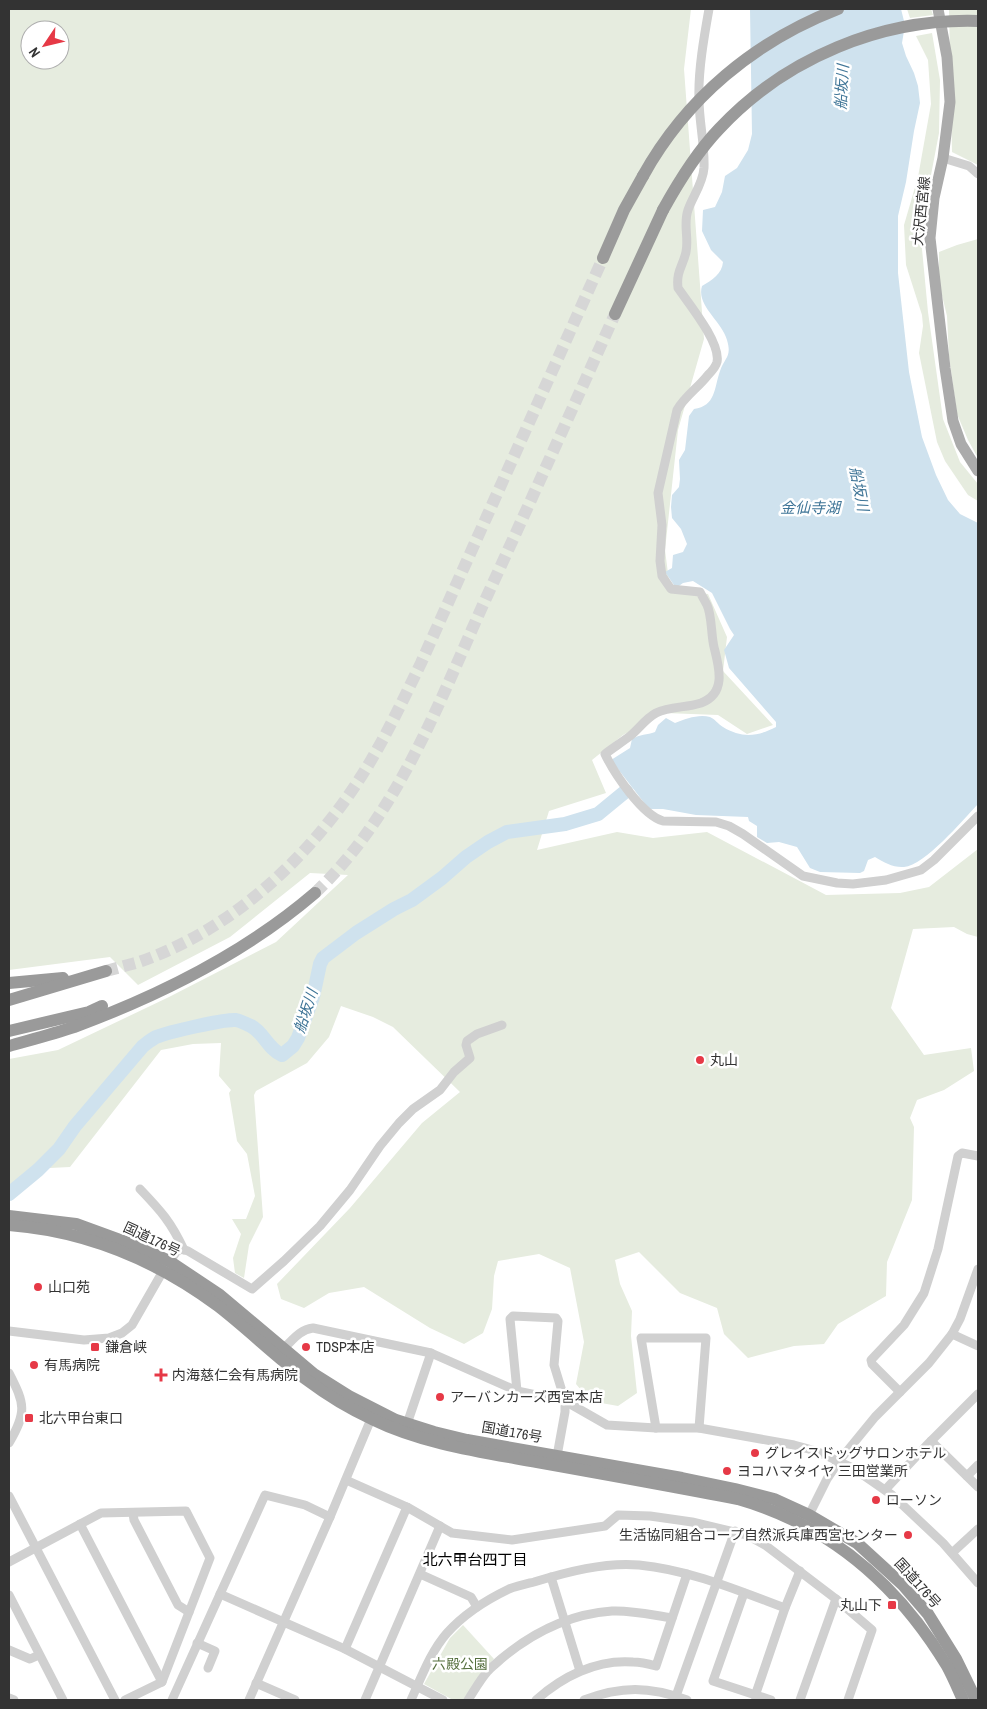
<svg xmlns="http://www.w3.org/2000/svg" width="987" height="1709" font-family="'Archivo Narrow','Noto Sans JP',sans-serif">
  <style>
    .green { fill: #e6ecdf; fill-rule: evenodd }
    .water { fill: #cfe2ee }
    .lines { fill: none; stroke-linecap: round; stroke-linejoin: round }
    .river { stroke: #cfe2ee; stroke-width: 14 }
    .highway-tunnel { stroke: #d6d6d6; stroke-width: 12; stroke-dasharray: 12 6; stroke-linecap: butt }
    .minor { stroke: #d0d0d0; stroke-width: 9 }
    .major { stroke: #ababab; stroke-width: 11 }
    .highway { stroke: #9a9a9a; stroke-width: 12 }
    .highway-bridge { stroke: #9a9a9a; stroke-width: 12 }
    .poi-dot { fill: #e63946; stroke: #fff; stroke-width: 2 }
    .labels { text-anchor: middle; stroke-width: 5; stroke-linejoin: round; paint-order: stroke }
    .street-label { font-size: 14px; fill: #333; stroke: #fff }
    .poi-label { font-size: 14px; fill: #333; stroke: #fff; text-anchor: start }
    .park-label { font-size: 14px; fill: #56703f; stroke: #fff }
    .water-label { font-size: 15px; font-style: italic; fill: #3f7597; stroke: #fff }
    .neighbourhood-label { font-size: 15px; fill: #000; stroke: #fff }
  </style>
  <rect width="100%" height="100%" fill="#fff"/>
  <g class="green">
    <path d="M9,9H691L684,69L704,339L678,430L665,550L670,589L708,594L727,637L723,671L773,725L747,734L718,715L665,713L623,735L592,760L606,793L549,811L537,850L617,832L653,838L707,832L826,895L900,893L929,887L978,849V937L967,934L954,927L913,929L891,1008L924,1055L971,1048L974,1071L944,1090L917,1100L910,1118L914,1127L912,1200L887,1262L886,1296L838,1324L824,1344L794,1346L748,1358L724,1334L717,1308L680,1293L639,1252L615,1260L620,1284L632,1311L631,1336L637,1393L618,1406L590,1401L576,1384L584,1342L570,1268L539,1254L498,1261L494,1276L492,1309L483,1333L464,1344L430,1328L364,1287L329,1293L304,1308L281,1299L277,1284L350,1208L422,1123L460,1092L393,1027L373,1017L341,1006L329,1037L307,1063L256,1091L254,1095L263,1217L249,1245L244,1278L235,1273L233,1258L241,1234L232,1219H246L255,1196L247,1154L237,1141L229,1093L231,1090L219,1076L221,1043L193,1044L161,1050L70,1167L29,1169L9,1192V1059L58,1050L169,997L276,942L348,875L310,873L230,937L138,985L110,957L9,970ZM30,30H60V60H30Z"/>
    <polygon points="907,9 931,9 933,15 910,18"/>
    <polygon points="949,9 978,9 978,165 952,152"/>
    <polygon points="932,33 940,80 939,133 927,196 922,249 928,312 943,419 960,462 978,484 978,501 968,495 945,461 937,442 919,353 923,326 922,315 906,265 904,225 918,177 931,104 928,60 916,36"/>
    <polygon points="978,239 978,458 968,440 957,414 949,356 947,316 939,283 939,252 957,245"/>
    <polygon points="463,1625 494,1659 484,1669 463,1700 453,1700 424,1684 450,1638"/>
  </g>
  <path class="water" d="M750,9H901L905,25L902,43L906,56L914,73L918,86L920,103L914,131L906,182L898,216V273L909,372L922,437L936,475L948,500L960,514L978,523V804C962,821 925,865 904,867C894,868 883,862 875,857L868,860L864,871L860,873L820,872L810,868L797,847L779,842L767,843L757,837V826L749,821L748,817L696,815L663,809H649L611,760L630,748L632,739C640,734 647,735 655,732L658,725L666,718L675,723C686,719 698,714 710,717C715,719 718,724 723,727C741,738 757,737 776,727V722L729,668L724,650L734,635L730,629L712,593L693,581L683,583L676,588L665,572L672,568L673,555L683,552L687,544L681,529L672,518L671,507L672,495L679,487L680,479L679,460L685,450L689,416L694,409C716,406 714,388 720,371C725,357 732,357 727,340C722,321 696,306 702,286C712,280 722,274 723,262L711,250L702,231L703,210L715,207L722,192L725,176L737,168L748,150L752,134Z"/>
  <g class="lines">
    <path class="river" d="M9,1194L38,1170L59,1149L75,1126L143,1046C147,1043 152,1039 156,1037C169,1032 224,1019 236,1020C241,1021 246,1024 251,1026C264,1033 268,1049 282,1055L293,1046L298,1038L313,997L320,964L323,958L356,933L394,909L412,900L442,878L466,857L488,842L507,832L565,824L598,814L626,791"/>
    <g class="highway-tunnel">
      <path d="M315,893C397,815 437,707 482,607C527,509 571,412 615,314"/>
      <path d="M106,971C117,968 128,965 139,962C237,928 318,850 370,762C389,730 405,696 421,663L603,258"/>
    </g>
    <g class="minor">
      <path d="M709,9C704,37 698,71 699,99C699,122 705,145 704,168C703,183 693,196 688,210C683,224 689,238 686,252C683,266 676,271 678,288C689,304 721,343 717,362C716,366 711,372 708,375C698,388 685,396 677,410L658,493L662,525L660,561L662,576L671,589L700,592C702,596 705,601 707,605C712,615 711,635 714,647C719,667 727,693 701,703C686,708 670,706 656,713C645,719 639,729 630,736C622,742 613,748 605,754C614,773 642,815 663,821L716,822L729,826L743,834L803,876L837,883L853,884L886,880L921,870L934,860L978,816"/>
      <polyline points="943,158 969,166 978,174"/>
      <path d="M140,1189C161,1211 171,1222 184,1250"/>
      <polyline points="9,1331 84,1340 109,1338 122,1333 132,1325 163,1271 177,1251 182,1249 188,1251 252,1289 284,1261 320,1226 350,1190 380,1146 399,1123 413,1109 440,1090 454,1072 470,1058 466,1045 467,1041 477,1034 502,1025"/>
      <polyline points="952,1334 978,1346"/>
      <path d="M283,1349C293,1340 299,1330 313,1328L431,1353L517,1391L565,1401L607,1425L656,1428H699L794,1445L816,1451L853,1468L892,1495L943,1543L978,1583"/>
      <path d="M9,1373C25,1404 27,1412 9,1443"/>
      <polyline points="517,1391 510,1319 513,1316 556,1318 558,1321 554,1365 565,1401 565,1412 557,1456"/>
      <polyline points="900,1392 872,1364 871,1360 904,1325 924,1293 938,1249 958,1156 962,1153 978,1156"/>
      <polyline points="407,1424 431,1353"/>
      <polyline points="656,1428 641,1338 706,1338 699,1428"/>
      <polyline points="931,1441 978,1487"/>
      <polyline points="967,1476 978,1465"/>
      <polyline points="346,1480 407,1507 452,1533 512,1540 605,1526 618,1515 650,1516 692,1522 747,1535 765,1545 836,1599 872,1630 848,1700"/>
      <polyline points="885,1490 926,1446 978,1394"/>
      <polyline points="9,1496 115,1700"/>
      <polyline points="133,1513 134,1520 178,1605 189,1612"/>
      <polyline points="807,1519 827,1479 839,1461 875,1417 929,1363 952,1334 960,1319 978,1269"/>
      <polyline points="80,1524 162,1682"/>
      <polyline points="952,1553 978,1529"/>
      <polyline points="9,1562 101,1513 186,1511 210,1558 162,1682 125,1700"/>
      <polyline points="420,1574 471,1597 477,1607"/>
      <polyline points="551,1577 580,1671"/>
      <polyline points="744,1593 713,1681 771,1700"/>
      <polyline points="220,1594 345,1649 443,1700"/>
      <polyline points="9,1595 63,1700"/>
      <polyline points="197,1643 215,1651 208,1668"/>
      <polyline points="345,1649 407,1507"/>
      <polyline points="9,1650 30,1659 39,1655"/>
      <polyline points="256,1683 295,1700"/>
      <polyline points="676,1696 735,1531"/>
      <polyline points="755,1696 785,1608 800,1571"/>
      <polyline points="9,1698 14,1700"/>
      <polyline points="172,1700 265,1495 305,1505 330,1517"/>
      <polyline points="249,1700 330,1517 371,1419"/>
      <polyline points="365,1700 440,1526"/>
      <path d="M411,1700C421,1678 431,1651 447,1633C464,1614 486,1600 509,1589C517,1586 526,1584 534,1582C567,1572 604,1562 639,1565C690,1570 737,1590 785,1608"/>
      <path d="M468,1700C474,1691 480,1680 487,1672C491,1667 497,1663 501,1659C532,1633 570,1614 612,1611C632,1610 652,1615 672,1618"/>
      <path d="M536,1700C562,1677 596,1659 633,1662C640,1662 649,1664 656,1666L687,1574"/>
      <path d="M584,1700C621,1686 649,1686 687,1700"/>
      <polyline points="800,1700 836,1599"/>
    </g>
    <polyline class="major" points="938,9 947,57 950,102 943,158 934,198 930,238 945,368 953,421 961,444 978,471"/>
    <g class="highway">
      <polyline points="603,258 624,210 643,176"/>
      <polyline points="615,314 663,210"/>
      <polyline points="9,983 63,978"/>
      <polyline points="9,1000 106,971"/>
      <polyline points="9,1031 89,1012 102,1006"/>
      <path d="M9,1046C30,1040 53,1034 74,1027C161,995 245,953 315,893"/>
      <polyline points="9,1216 76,1224 139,1247 169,1261 220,1295 314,1374 349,1396 396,1420 434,1432 467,1440 682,1478 735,1489 774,1499 809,1515 857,1543 903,1585 928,1614 956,1659 976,1700"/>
      <path d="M9,1225C86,1231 156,1260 218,1306C249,1330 276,1357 307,1380C327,1395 350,1409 372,1419C423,1444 482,1452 537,1462C604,1474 671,1486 738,1499C829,1525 898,1585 947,1666C953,1677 958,1689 963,1700"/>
    </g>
    <g class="highway-bridge">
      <path d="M643,176C686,98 755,41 838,9"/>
      <path d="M663,210C679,181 696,153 719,129C785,58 882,18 978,21"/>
    </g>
  </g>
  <g class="poi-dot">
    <circle cx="700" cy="1060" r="5"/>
    <circle cx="38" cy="1287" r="5"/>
    <rect x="90" y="1342" width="10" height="10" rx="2.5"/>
    <circle cx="306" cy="1347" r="5"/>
    <circle cx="34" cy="1365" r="5"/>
    <path d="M158.5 1367.5h5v5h5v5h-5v5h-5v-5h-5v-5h5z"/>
    <circle cx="440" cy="1397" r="5"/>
    <rect x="24" y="1413" width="10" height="10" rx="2.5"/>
    <circle cx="755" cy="1453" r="5"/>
    <circle cx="727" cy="1471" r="5"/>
    <circle cx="876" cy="1500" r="5"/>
    <circle cx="908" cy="1535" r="5"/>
    <rect x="887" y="1600" width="10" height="10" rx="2.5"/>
  </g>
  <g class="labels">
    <g class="street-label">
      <text transform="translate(921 211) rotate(-84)" y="5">大沢西宮線</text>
      <text transform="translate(152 1239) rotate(25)" y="5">国道176号</text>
      <text transform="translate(512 1432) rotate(10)" y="5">国道176号</text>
      <text transform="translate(918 1583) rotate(48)" y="5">国道176号</text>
    </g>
    <g class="poi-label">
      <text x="710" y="1065">丸山</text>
      <text x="48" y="1292">山口苑</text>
      <text x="105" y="1352">鎌倉峡</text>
      <text x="316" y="1352">TDSP本店</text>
      <text x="44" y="1370">有馬病院</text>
      <text x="172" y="1380">内海慈仁会有馬病院</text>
      <text x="450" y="1402">アーバンカーズ西宮本店</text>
      <text x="39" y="1423">北六甲台東口</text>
      <text x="765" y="1458">グレイスドッグサロンホテル</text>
      <text x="737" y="1476">ヨコハマタイヤ 三田営業所</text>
      <text x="886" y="1505">ローソン</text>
      <text x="898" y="1540" text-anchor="end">生活協同組合コープ自然派兵庫西宮センター</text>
      <text x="882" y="1610" text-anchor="end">丸山下</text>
    </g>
    <g class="park-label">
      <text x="460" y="1669">六殿公園</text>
    </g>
    <g class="water-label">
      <text transform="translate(842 87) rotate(-87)" y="5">船坂川</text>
      <text transform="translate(859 489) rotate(79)" y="5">船坂川</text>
      <text x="810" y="513">金仙寺湖</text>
      <text transform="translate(306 1011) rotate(-72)" y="5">船坂川</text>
    </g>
    <g class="neighbourhood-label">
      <text x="475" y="1565">北六甲台四丁目</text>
    </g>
  </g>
  <rect width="987" height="1709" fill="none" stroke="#333333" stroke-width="20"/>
  <g transform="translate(45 45) rotate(235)"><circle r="24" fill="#ffffff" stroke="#adadad"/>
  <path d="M0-4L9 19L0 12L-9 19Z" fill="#e63946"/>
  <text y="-8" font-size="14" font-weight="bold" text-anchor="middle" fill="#333333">N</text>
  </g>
</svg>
